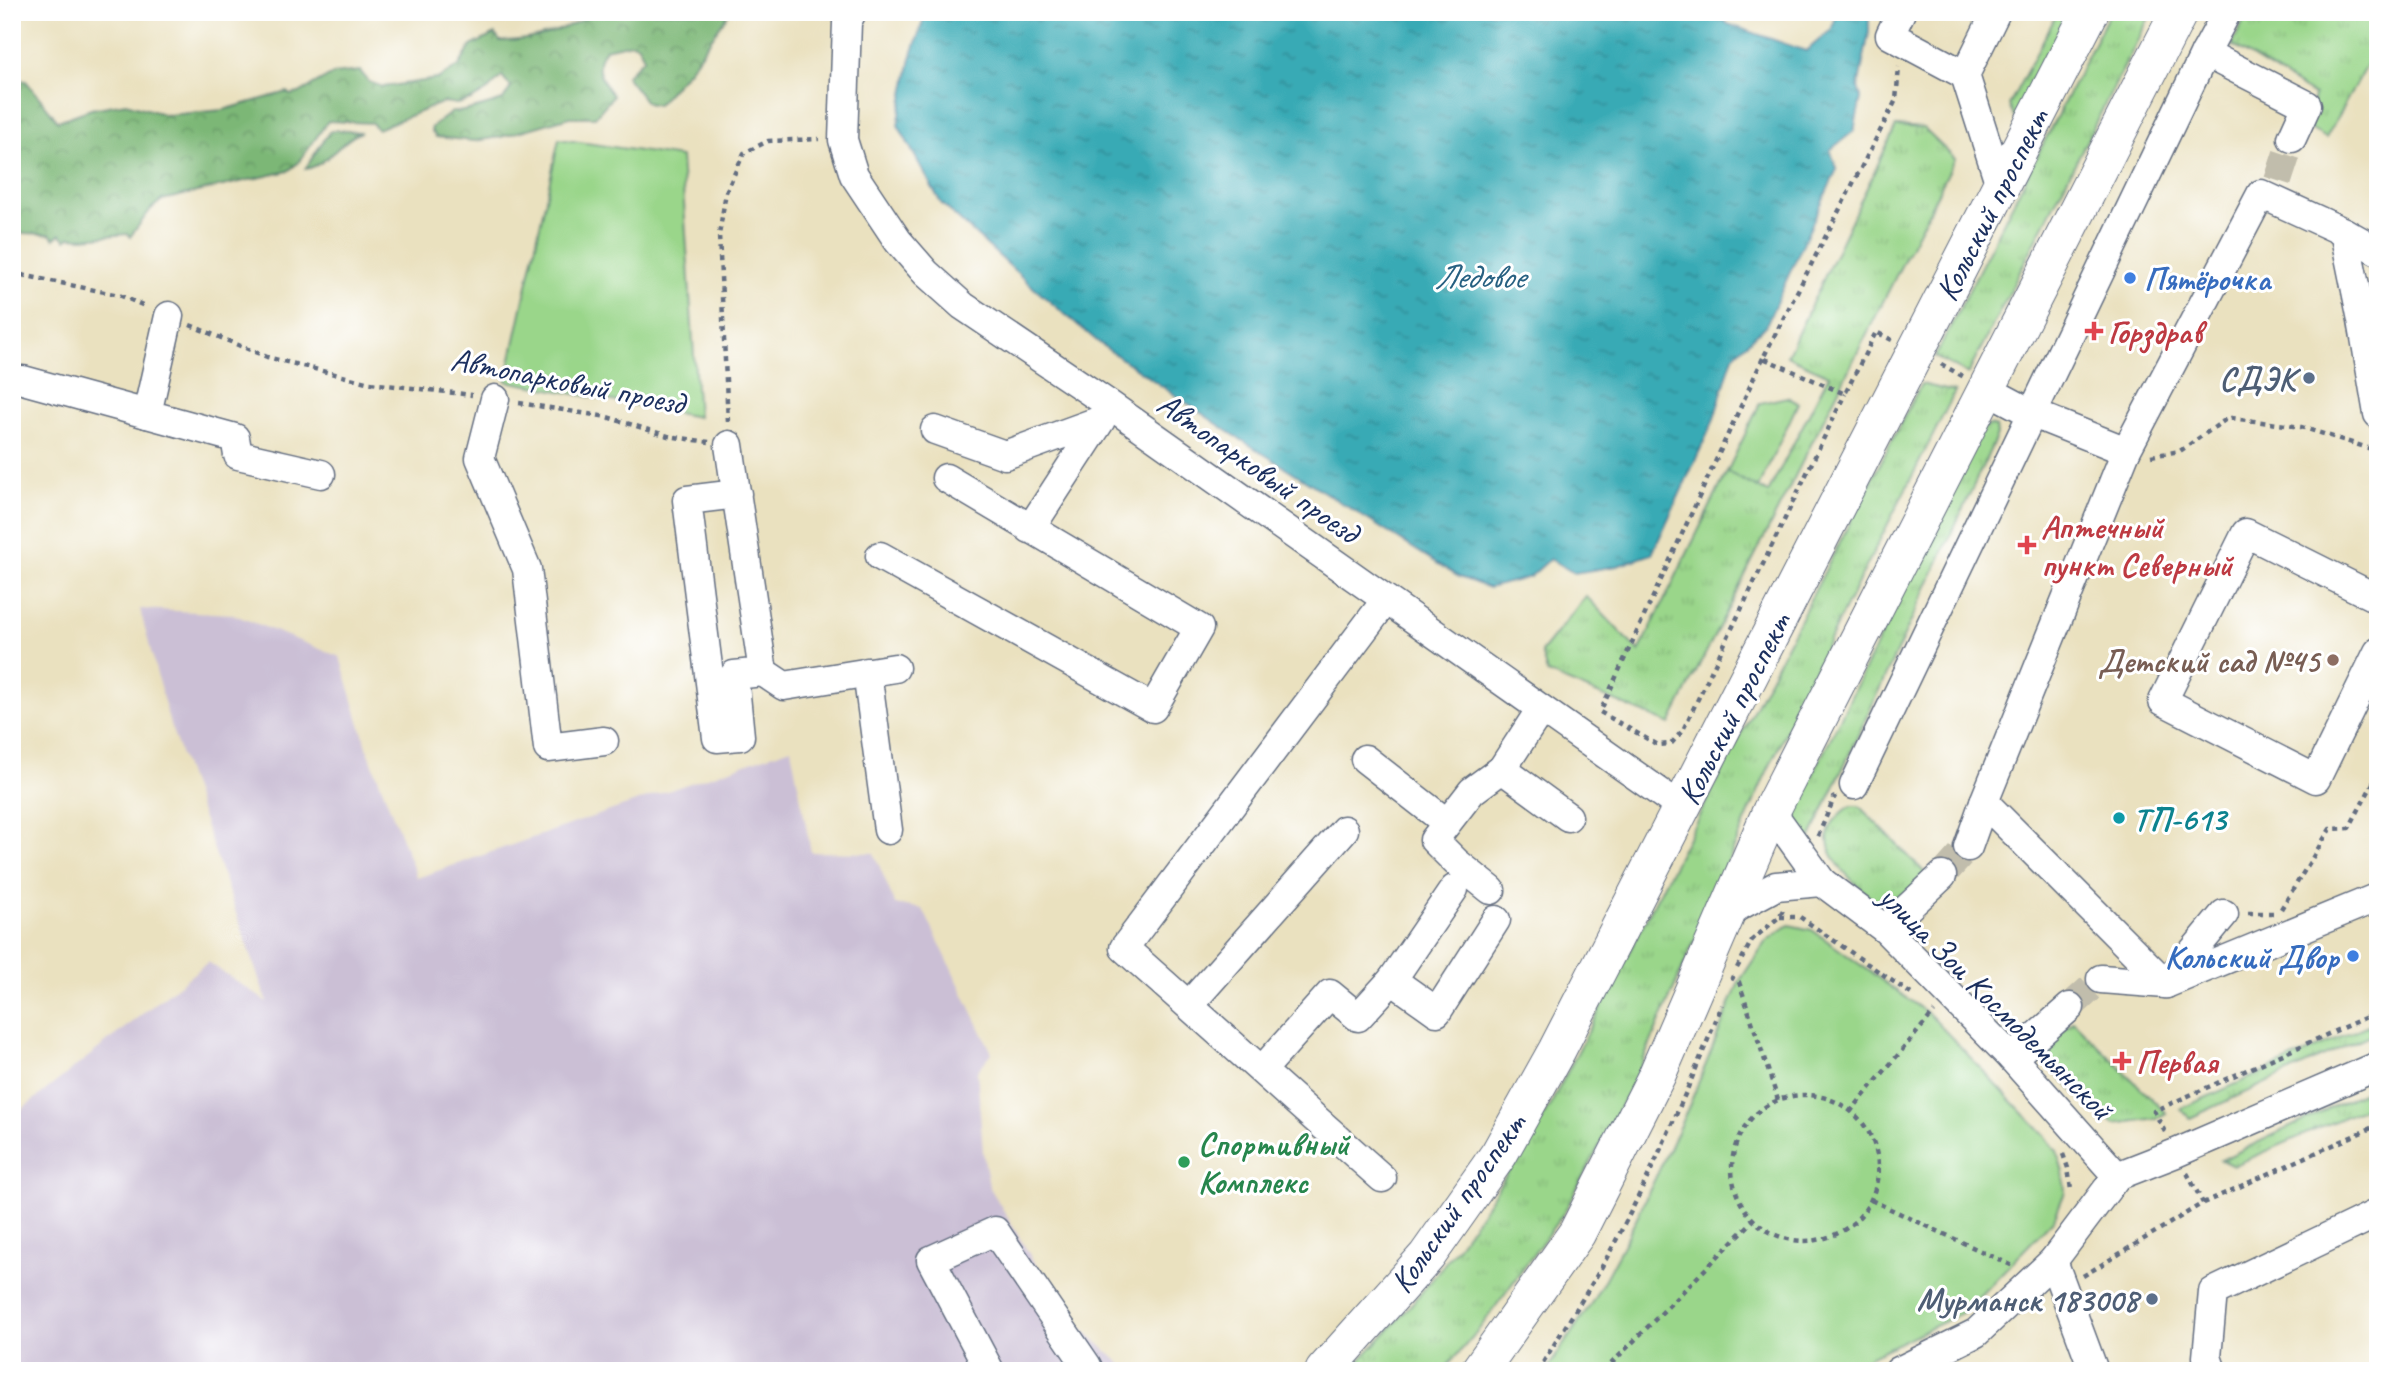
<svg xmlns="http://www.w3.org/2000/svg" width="2390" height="1383" font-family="Caveat,sans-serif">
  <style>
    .industrial { fill: #cbbfd5 }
    .grass { fill: url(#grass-tufts); stroke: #5a8274; stroke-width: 2 }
    .forest { fill: url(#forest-crowns); stroke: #4b736a; stroke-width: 2 }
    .green { fill: #9ad68a; stroke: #5a8274; stroke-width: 2 }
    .water { fill: url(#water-ripples); stroke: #2a6c8a; stroke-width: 2 }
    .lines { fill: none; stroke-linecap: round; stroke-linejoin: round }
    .minor-tunnel { stroke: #c1bdac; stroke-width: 28; stroke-dasharray: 28 14; stroke-linecap: butt }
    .minor-casing { stroke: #636d80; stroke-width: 31 }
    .major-casing { stroke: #636d80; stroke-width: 39 }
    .path { stroke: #636d80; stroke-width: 4.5; stroke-dasharray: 5 5; stroke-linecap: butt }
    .minor { stroke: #fff; stroke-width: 28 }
    .major { stroke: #fff; stroke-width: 37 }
    .shop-dot { fill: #3f7fe0; stroke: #fff; stroke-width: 2.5 }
    .health-dot { fill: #e0444e; stroke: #fff; stroke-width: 2.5 }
    .service-dot { fill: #5c6f8a; stroke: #fff; stroke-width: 2.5 }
    .education-dot { fill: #8d6e63; stroke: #fff; stroke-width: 2.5 }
    .culture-dot { fill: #0f9aa8; stroke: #fff; stroke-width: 2.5 }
    .leisure-dot { fill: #2e9e5b; stroke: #fff; stroke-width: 2.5 }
    .labels { text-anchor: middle; stroke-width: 6; stroke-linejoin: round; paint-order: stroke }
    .street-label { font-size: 33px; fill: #1b2f5e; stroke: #fff }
    .shop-label { font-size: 33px; font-weight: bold; fill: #366cbe; stroke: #fff; text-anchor: start }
    .health-label { font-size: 33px; font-weight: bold; fill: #be3a42; stroke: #fff; text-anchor: start }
    .service-label { font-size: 33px; font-weight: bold; fill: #4e5e75; stroke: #fff; text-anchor: end }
    .education-label { font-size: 33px; font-weight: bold; fill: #785e54; stroke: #fff; text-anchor: end }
    .culture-label { font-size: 33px; font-weight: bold; fill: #0d838f; stroke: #fff; text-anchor: start }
    .leisure-label { font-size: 33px; font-weight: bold; fill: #27864d; stroke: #fff; text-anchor: start }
    .water-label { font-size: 35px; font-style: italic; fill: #276081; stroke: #fff }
  </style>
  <defs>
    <pattern id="grass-tufts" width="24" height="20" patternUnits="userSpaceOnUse" patternTransform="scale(1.75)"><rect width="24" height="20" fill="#9ad68a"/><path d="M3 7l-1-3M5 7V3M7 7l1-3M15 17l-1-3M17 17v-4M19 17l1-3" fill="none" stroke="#84b87a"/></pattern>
    <pattern id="forest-crowns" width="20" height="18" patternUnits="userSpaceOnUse" patternTransform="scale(1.75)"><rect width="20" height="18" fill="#7bb776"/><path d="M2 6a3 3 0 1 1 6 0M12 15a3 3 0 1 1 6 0" fill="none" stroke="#649564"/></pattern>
    <pattern id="water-ripples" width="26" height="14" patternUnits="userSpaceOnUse" patternTransform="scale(1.75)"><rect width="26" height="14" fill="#39aab5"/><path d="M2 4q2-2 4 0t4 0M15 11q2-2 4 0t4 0" fill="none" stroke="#2f8b96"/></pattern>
  </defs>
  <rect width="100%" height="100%" fill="#fff"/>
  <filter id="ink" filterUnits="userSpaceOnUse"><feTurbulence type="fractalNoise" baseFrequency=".0143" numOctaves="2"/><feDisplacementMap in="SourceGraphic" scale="14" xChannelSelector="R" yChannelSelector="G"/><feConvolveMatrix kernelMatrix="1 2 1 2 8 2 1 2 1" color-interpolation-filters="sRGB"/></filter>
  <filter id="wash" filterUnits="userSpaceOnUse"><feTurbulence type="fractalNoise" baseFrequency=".00686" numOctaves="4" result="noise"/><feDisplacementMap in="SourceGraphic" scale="28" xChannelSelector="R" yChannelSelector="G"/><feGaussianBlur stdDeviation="1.57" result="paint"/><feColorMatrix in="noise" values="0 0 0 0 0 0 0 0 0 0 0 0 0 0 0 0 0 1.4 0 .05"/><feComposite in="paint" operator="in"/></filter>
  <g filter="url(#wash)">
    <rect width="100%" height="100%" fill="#eae1bf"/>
    <polygon class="industrial" points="140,609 232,614 340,657 369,754 417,878 791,748 811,852 874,853 895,904 923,909 992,1053 977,1071 983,1152 989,1186 1063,1311 1129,1371 12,1371 12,1152 21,1110 208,962 267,1002 169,721"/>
    <g class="grass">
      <polygon points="2058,12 2072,12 2016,120 2009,105"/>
      <polygon points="2110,12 2152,12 1968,374 1935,357"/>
      <polygon points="2248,12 2378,12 2378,44 2326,138 2308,128 2314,95 2232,45"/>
      <polygon points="1896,126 1923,128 1955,159 1670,724 1547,673 1541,652 1586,596 1639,652 1727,472 1768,493 1829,375 1787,356"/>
      <path d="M1921,384L1955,392L1835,628L1764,778L1636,1077L1565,1211L1477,1332L1443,1371H1350C1369,1350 1390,1330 1408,1308C1464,1245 1508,1173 1552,1102Z"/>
      <polygon points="1989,425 1996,427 1997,435 1805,850 1794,827 1795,811 1982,429"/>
      <path d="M1851,806H1859L1930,878C1920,886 1906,901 1894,904C1877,909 1865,893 1854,882C1828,857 1813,830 1851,806Z"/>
      <polygon points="2073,1021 2166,1113 2157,1118 2115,1124 2082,1099 2037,1053"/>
      <polygon points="2368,1025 2372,1034 2190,1118 2180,1109"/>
      <polygon points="2378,1085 2378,1102 2233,1166 2221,1160"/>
    </g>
    <g class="forest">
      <path d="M596,12H730L689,70L657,105L647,103L626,76L644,58L638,45L632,43L605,49C592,67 601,80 613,96L595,117H570L501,137L474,141L436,137L431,131L432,127L452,112C465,113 489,104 503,100L511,87L502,76L488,90L471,100L457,104L444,102L377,129L372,123L328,121L299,162L288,171L162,200L151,209L130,237L128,234L82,238L70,237L66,240L60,234L54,239L50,234C35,235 29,231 12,234V85L19,80L26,81L58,121L91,109L126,103L167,115L223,110L287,92L290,95L299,93L333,74L360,71L369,82L383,87L437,79L459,66L471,46L495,34L500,41C532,42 568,29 596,12Z"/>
      <path d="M335,130L361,132C340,140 327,166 305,169L329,132Z"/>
    </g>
    <g class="green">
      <polygon points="559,139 681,157 698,417 506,381"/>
      <polygon points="1787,397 1798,403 1758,488 1727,472 1760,403"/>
      <polygon points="1789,925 1812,930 1930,1015 2046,1137 2057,1151 2063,1172 2065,1192 2054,1219 1964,1312 1840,1371 1546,1371 1594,1299 1629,1234 1689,1106 1739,982 1766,941"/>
    </g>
    <polygon class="water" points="926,12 1714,12 1728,24 1806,51 1831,30 1838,12 1869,12 1869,33 1858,87 1861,98 1854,131 1830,150 1837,169 1766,325 1733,356 1713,422 1652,554 1617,566 1574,573 1550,559 1530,577 1489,588 1459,577 1229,432 1103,346 1035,289 941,203 898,125 911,58"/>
  </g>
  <g filter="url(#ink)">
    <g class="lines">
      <g class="minor-tunnel">
        <polyline points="2278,181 2292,138"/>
        <polyline points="1942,876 1968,847"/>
        <polyline points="2070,1007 2101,979"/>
      </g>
      <g class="minor-casing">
        <g id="minor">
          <polyline points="852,12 847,22 843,140 854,175 898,241 926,273 963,306 1110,405 1682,808"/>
          <polyline points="1901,12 1890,35 1965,75"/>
          <polyline points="1996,12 1965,75 2000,185"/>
          <polyline points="2205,53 2307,105 2292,138"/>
          <polyline points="2378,251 2344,232 2362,320 2378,414"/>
          <polyline points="169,316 147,414 235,438 238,455 321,474"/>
          <polyline points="23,380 147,414"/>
          <polyline points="495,399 480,458 527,569 548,748 604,741"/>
          <polyline points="935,430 1005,455 1101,420 1030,529"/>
          <polyline points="729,445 763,672 734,675 740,736 717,738 687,500 737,494"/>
          <polyline points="2126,451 2261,194 2344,232"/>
          <polyline points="880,556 1153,708 1199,628 946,478"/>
          <polyline points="2378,599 2246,533 2163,701 2316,779 2378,652"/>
          <polyline points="763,672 784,686 895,668"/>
          <polyline points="867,672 888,830"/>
          <polyline points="1541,709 1502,769 1568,817"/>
          <polyline points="1365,759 1447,823"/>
          <polyline points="1854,785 2205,53 2227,12"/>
          <polyline points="1984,802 2126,451 2031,413 1986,389"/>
          <polyline points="1771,811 1822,882 1885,929 2012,1058 2117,1176"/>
          <polyline points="1968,847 1984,802 2166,984 2378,897"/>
          <polyline points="1491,890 1456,862 1434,840 1472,791 1502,769"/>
          <polyline points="1728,912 1776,886 1822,882"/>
          <polyline points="1885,929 1942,876"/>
          <polyline points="2101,979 2166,984 2224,914"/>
          <polyline points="1392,980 1454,889"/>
          <polyline points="1189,1005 1344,830"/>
          <polyline points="2012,1058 2070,1007"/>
          <polyline points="1262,1070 1330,994 1358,1017 1392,980 1437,1012 1496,920"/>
          <polyline points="1382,1178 1124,948 1386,600"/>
          <polyline points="2053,1261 2094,1371"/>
          <polyline points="990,1371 931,1260 995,1231 1087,1366 1084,1371"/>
          <polyline points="1899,1371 1976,1333 2053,1261 2117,1176 2176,1153 2378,1066"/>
          <polyline points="2212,1371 2207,1357 2213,1292 2378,1213"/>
        </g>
      </g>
      <g class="major-casing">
        <g id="major">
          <polyline points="1324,1371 1427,1256 1499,1154 1557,1050 2090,12"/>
          <polyline points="1479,1371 1577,1233 1657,1075 1771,811 2179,12"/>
        </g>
      </g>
      <g class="path">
        <polyline points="12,273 119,295 147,307"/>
        <polyline points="190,325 267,357 370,383 472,395"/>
        <polyline points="1892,340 1876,332 1845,394 1763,358 1896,100 1899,67"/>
        <polyline points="1763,358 1600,712 1658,745 1671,744 1683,730 1845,394"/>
        <polyline points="1941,364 1964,377"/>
        <polyline points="519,403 607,417 668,436 709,442"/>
        <polyline points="728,422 719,235 726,192 744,153 768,141 819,139"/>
        <polyline points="2151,456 2180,451 2225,420 2231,418 2301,427 2378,451"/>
        <polyline points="1818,836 1835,796"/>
        <polyline points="2281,909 2330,829 2349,828 2378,774"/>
        <polyline points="2248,913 2274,913"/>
        <polyline points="1780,917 1800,917 1914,996"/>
        <polyline points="1737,968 1752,940 1779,917 1783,910"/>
        <polyline points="1733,976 1732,978 1739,982 1778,1100"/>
        <circle cx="1805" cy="1168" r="73"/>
        <polyline points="1850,1112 1934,1012"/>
        <polyline points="2165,1132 2154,1111 2378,1012"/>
        <polyline points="2063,1154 2068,1168 2071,1190"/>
        <polyline points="2187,1173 2203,1203"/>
        <polyline points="1871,1200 2013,1266"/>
        <polyline points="2083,1276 2203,1203 2378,1125"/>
        <path d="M1538,1371C1562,1330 1590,1290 1612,1248C1654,1169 1689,1087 1722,1005"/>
        <polyline points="1604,1371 1753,1221"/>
      </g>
      <use href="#minor" class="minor"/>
      <use href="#major" class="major"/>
    </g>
  </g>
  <g class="shop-dot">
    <circle cx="2130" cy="278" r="7"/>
    <circle cx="2353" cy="956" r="7"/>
  </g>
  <g class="health-dot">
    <path d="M2090.5 320.5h7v7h7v7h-7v7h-7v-7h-7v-7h7z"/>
    <path d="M2023.5 534.5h7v7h7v7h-7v7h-7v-7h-7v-7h7z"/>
    <path d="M2118.5 1050.5h7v7h7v7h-7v7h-7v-7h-7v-7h7z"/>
  </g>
  <g class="service-dot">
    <circle cx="2309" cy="378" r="7"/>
    <circle cx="2152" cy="1299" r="7"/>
  </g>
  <circle class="education-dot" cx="2333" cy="660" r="7"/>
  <circle class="culture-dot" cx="2119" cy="818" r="7"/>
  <circle class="leisure-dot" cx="1184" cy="1162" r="7"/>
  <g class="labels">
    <g class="street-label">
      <text transform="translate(1991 204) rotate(-63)" y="12">Кольский проспект</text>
      <text transform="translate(568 380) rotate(11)" y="12">Автопарковый проезд</text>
      <text transform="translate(1259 467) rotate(35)" y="12">Автопарковый проезд</text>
      <text transform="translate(1733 708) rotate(-63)" y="12">Кольский проспект</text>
      <text transform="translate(1997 1002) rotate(45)" y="12">улица Зои Космодемьянской</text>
      <text transform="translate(1457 1202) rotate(-55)" y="12">Кольский проспект</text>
    </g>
    <g class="shop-label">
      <text x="2144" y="290">Пятёрочка</text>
      <text x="2339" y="968" text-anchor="end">Кольский Двор</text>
    </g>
    <g class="health-label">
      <text x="2108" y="343">Горздрав</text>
      <text x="2041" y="538">Аптечный<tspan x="2041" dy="38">пункт Северный</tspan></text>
      <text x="2136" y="1073">Первая</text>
    </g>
    <g class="service-label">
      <text x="2295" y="390">СДЭК</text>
      <text x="2138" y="1311">Мурманск 183008</text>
    </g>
    <g class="education-label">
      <text x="2319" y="672">Детский сад №45</text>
    </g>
    <g class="culture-label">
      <text x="2133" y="830">ТП-613</text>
    </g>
    <g class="leisure-label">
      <text x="1198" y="1155">Спортивный<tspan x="1198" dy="38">Комплекс</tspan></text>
    </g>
    <g class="water-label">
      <text x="1479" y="288">Ледовое</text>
    </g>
  </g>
  <rect width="2390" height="1383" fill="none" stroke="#fff" stroke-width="42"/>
</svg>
